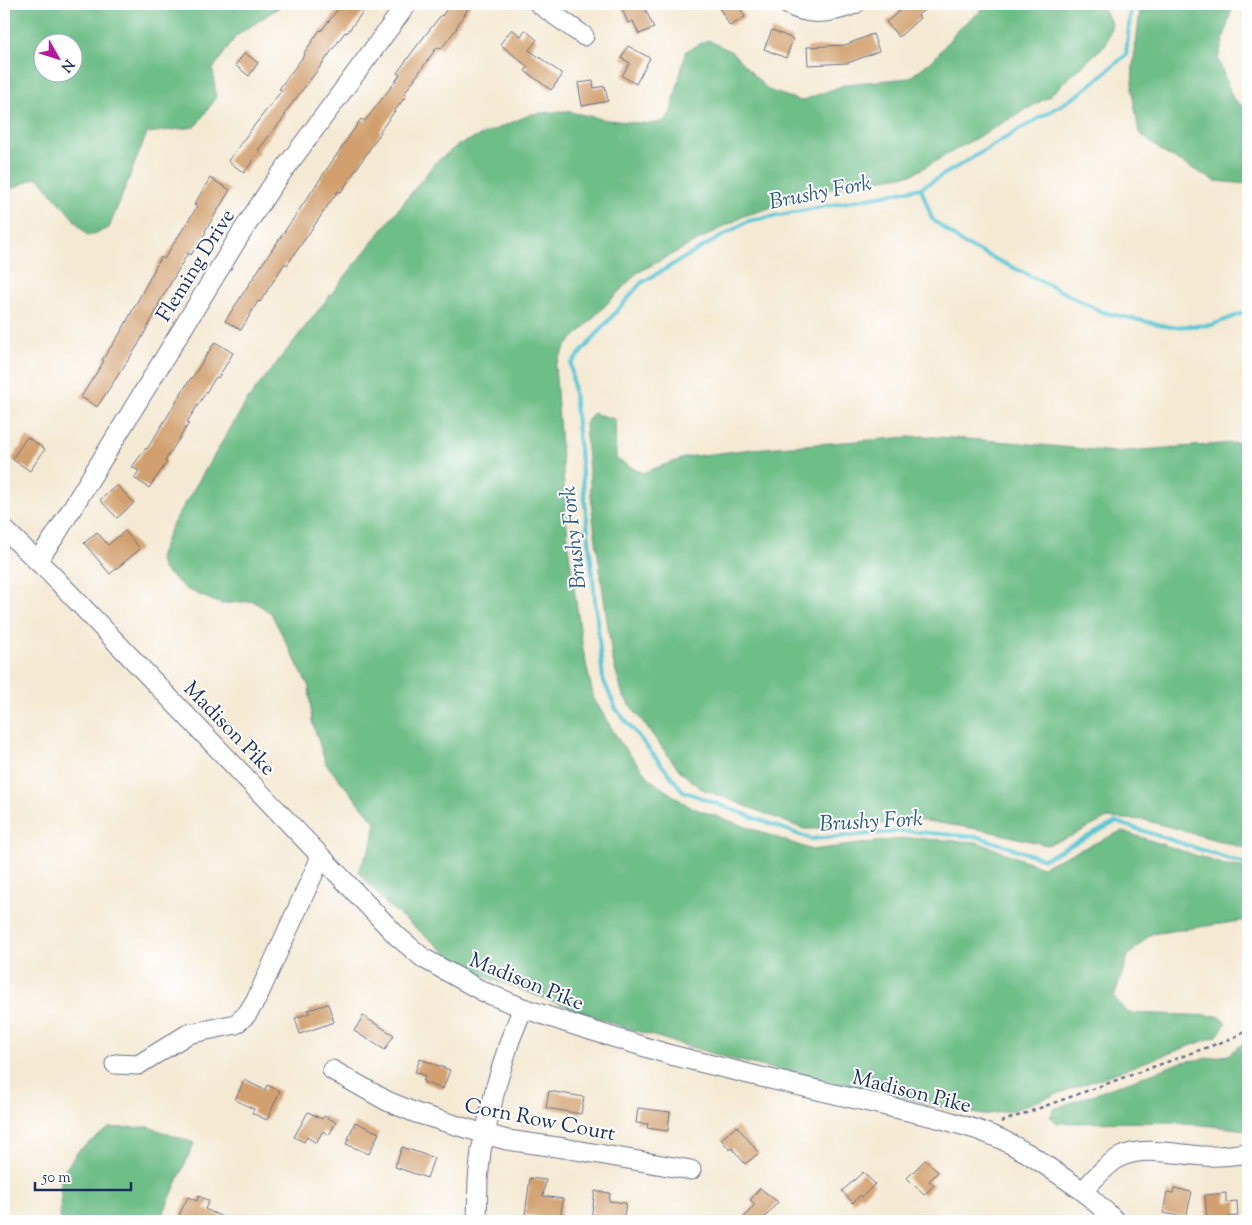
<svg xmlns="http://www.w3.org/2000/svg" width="1252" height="1225" font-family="'Sorts Mill Goudy',serif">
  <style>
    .forest { fill: #6ebe88; stroke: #447673; fill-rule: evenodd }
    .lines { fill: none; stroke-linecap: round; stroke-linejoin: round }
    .stream { stroke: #5cc7d6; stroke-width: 4 }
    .building { fill: #d1a06e }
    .minor-casing { stroke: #677087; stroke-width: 21 }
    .path { stroke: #677087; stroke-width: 2.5; stroke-dasharray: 4 4; stroke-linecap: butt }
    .minor { stroke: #fff; stroke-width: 19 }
    .labels { text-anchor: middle; stroke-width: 4; stroke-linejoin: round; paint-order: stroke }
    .street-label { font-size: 21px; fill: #1b2f5e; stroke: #fff }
    .water-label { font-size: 22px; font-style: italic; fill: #2e5d82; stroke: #fff }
  </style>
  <rect width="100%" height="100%" fill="#fff"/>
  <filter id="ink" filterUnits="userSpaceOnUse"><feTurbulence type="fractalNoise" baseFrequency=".02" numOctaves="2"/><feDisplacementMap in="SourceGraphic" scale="10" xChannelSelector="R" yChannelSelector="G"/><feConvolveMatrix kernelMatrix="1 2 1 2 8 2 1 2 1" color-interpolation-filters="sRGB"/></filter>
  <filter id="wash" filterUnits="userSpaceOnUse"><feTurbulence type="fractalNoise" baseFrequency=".0096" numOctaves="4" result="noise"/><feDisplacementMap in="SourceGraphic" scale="20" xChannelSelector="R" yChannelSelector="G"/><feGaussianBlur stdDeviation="1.12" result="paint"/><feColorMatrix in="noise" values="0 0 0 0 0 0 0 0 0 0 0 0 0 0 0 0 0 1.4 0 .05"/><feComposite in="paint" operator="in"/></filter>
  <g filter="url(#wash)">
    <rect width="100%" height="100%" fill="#f4e9d3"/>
    <g class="forest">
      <path d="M4,4H284L236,36L213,69L216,98L195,127L147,133L109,228L88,236L38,177L4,192ZM72,42V72H42V42Z"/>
      <polygon points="990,4 1100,4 1112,24 1106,44 1048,97 913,174 837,187 744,216 637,273 566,346 555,366 569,553 583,650 594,699 621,744 652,781 690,807 812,850 908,838 977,842 1042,867 1122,831 1225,865 1248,868 1248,920 1151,934 1128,956 1114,997 1127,1013 1218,1016 1226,1023 1217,1036 1013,1110 983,1115 960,1111 735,1060 623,1027 469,971 386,904 358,871 372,844 376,823 326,764 312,721 309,687 271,613 253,601 221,604 186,589 163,569 159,558 171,527 248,399 435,163 458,145 532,114 566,111 607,120 650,124 663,122 671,112 686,51 708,40 732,52 768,90 801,101 847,84 909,78 935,58 959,28"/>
      <polygon points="1141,4 1233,4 1218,59 1233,99 1248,110 1248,184 1215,181 1164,153 1139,133 1132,91 1133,66"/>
      <polygon points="593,413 615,419 616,459 642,473 687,457 752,449 923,436 1010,442 1114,452 1248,442 1248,849 1145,820 1107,818 1072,836 1047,845 983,830 920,820 842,828 804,829 700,788 680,771 623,696 612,657 593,518 585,424"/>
      <polygon points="1248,1040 1248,1130 1175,1122 1057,1123 1050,1117 1054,1109 1182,1062 1228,1055"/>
      <polygon points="149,1127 194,1143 160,1221 60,1221 61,1176 78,1151 109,1128"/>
    </g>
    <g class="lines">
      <g class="stream">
        <polyline points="1131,4 1126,55 1078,95 921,188 748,221 641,283 571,364 603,679 616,709 683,791 811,839 905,831 979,837 1044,859 1116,822 1248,865"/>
        <polyline points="921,188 932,219 964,244 1045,283 1102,312 1171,327 1212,325 1248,311"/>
      </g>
    </g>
    <g id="blocks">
      <g class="building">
        <polygon points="342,4 358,4 365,9 347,33 345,32 323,63 284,114 286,115 258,150 260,151 244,173 228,161 250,131 282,90 279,89 305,54 304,53 320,30 321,31"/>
        <polygon points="450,4 471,4 456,28 457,28 441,49 437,47 404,94 406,96 380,131 381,132 341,192 338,191 287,265 285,263 260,302 258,301 241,330 225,321 261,266 361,119 365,121 400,75 397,73 416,47 441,15 442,16"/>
        <polygon points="634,4 643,4 654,28 639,34 633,21 628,23 622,9"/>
        <polygon points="725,4 737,4 745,17 730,26 719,7"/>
        <polygon points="908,4 931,4 918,15 920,18 899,37 886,22"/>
        <polygon points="512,29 521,36 525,30 537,40 529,50 561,73 561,77 551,90 525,71 528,67 500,44"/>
        <polygon points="772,30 793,39 786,58 764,49"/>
        <polygon points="873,34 879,51 848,63 808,65 807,47 845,45"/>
        <polygon points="628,46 650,58 636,84 622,76 630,63 621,58"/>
        <polygon points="245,53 258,63 249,76 235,65"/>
        <polygon points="593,81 594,88 605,86 608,101 582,106 578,83"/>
        <polygon points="210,178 230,190 205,231 206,232 191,255 188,253 158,305 159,306 138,345 97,407 81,397 104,361 102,360 121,332 161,257 164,259 197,207 194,205"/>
        <polygon points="215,342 233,353 218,378 216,377 187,422 189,423 165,461 167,462 149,488 134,478 139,471 132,467 146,448 147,449 177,401 176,401 191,378 192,378"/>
        <polygon points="27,437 45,449 30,471 12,459"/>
        <polygon points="117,485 134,503 117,518 100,500"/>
        <polygon points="125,531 140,549 110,574 84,543 97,532 108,545"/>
        <polygon points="328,1004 334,1022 300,1034 295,1018 310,1013 308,1010"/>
        <polygon points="363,1016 394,1035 385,1050 354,1031"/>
        <polygon points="420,1059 450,1070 443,1089 423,1082 425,1076 415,1072"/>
        <polygon points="244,1080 265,1090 267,1085 280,1091 267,1120 252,1113 254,1109 235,1100"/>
        <polygon points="549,1091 584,1097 581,1114 546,1108"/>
        <polygon points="638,1108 670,1112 668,1131 647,1128 648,1124 636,1123"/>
        <polygon points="308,1112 322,1119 324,1116 336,1122 329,1135 323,1131 316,1143 307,1137 304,1142 294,1137"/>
        <polygon points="355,1122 379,1133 369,1154 346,1144"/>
        <polygon points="737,1126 759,1153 745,1164 732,1148 730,1150 721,1139"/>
        <polygon points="402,1147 434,1158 427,1178 395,1167"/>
        <polygon points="925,1160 938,1172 929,1181 934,1185 924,1195 907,1178"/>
        <polygon points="863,1172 875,1184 862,1197 860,1195 853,1203 842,1191"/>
        <polygon points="530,1178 546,1180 543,1196 563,1199 560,1220 525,1215"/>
        <polygon points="760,1188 778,1202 762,1221 741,1221 755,1204 750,1200"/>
        <polygon points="1174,1188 1192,1192 1186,1217 1163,1213 1167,1192 1173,1193"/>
        <polygon points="595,1191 610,1193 609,1201 626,1203 623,1221 609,1221 591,1219"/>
        <polygon points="1226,1193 1226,1202 1237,1201 1238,1216 1228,1217 1229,1221 1207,1221 1205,1195"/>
        <polygon points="199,1196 209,1201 205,1209 231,1221 193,1221 179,1215 188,1197 197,1201"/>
      </g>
    </g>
  </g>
  <g filter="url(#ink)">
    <use href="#blocks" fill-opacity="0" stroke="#677087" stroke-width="1"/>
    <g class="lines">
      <g class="minor-casing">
        <g id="minor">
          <polyline points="539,4 584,36"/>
          <path d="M787,4C808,17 833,13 855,4"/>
          <polyline points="4,529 51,574 397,936 423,958 482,991 523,1008 580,1027 671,1055 757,1076 942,1119 978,1130 1001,1139 1029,1154 1083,1191 1116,1221"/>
          <polyline points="37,561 55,536 240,235 272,186 407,4"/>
          <polyline points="115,1064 138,1065 188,1034 236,1024 247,1014 257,998 321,857"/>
          <polyline points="332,1070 387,1101 416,1113 485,1134 507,1140 564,1148 691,1170"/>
          <path d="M1083,1191C1094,1179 1106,1165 1120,1157C1143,1145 1180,1155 1205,1156C1220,1157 1234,1155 1248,1153"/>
          <polyline points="477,1221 478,1180 481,1151 496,1086 510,1040 523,1008"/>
        </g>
      </g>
      <polyline class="path" points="1001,1122 1233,1038 1246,1030 1248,1027"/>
      <use href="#minor" class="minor"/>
    </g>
  </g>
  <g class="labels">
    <g class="street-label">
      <text transform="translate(195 265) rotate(-58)" y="7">Fleming Drive</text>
      <text transform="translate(230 728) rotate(46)" y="7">Madison Pike</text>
      <text transform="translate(527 981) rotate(22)" y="7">Madison Pike</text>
      <text transform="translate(912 1091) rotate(14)" y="7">Madison Pike</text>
      <text transform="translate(540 1119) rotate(11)" y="7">Corn Row Court</text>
    </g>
    <g class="water-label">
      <text transform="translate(820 191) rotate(-11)" y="8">Brushy Fork</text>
      <text transform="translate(572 538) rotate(-96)" y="8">Brushy Fork</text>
      <text transform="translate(871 820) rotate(-3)" y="8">Brushy Fork</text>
    </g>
  </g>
  <rect width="1252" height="1225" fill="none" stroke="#fff" stroke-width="20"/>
  <g transform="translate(58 58) rotate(129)"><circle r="24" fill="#ffffff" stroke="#a4acbf"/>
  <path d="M0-4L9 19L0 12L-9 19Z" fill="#b5179e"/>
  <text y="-8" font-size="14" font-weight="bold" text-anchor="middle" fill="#1b2f5e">N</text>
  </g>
  <path d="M35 1182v8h96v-8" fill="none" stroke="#1b2f5e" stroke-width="2.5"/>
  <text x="42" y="1182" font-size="15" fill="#1b2f5e" stroke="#ffffff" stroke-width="4" paint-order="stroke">50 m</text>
</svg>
